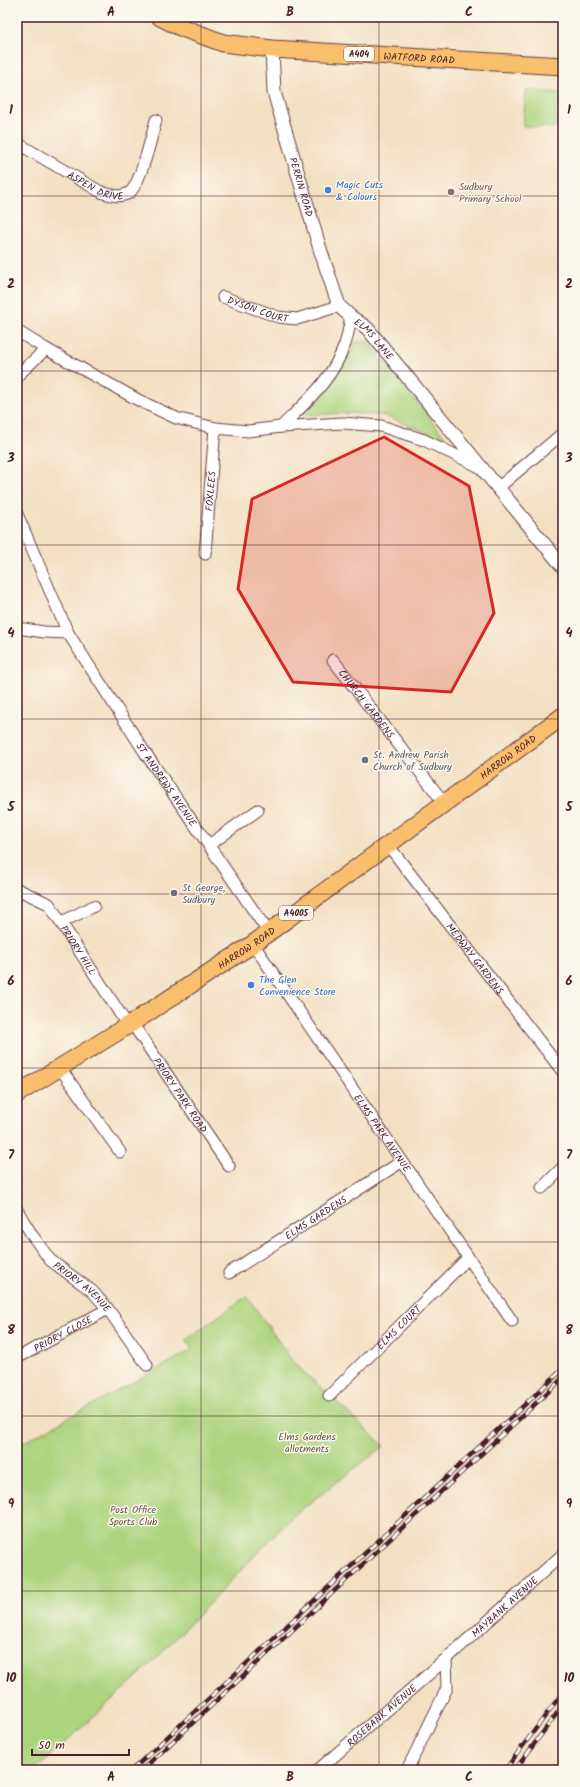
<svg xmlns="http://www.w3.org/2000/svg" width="580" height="1787" font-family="Kalam,sans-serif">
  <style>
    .green { fill: #acd37d; stroke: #7b7954 }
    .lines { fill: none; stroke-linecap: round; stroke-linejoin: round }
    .minor-casing { stroke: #633c42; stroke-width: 13 }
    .tertiary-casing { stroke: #633c42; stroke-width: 15 }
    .primary-casing { stroke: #633c42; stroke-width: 19 }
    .minor { stroke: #fff; stroke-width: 11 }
    .tertiary { stroke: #fff; stroke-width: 13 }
    .primary { stroke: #f9bf6d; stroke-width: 17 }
    .rail-casing { stroke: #4a1f2b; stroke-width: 4.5 }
    .rail { stroke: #fbf7ec; stroke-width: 3; stroke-dasharray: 9; stroke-linecap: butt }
    .marked { fill: #d62828; fill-opacity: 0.2; stroke: #d62828; stroke-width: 3; stroke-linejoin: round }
    .grid { fill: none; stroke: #4a1f2b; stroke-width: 1; stroke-opacity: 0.55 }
    .shop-dot { fill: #3f7fe0; stroke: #fbf7ec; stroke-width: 1.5 }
    .education-dot { fill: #8d6e63; stroke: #fbf7ec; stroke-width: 1.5 }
    .worship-dot { fill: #6b7280; stroke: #fbf7ec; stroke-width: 1.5 }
    .labels { text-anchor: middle; stroke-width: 3; stroke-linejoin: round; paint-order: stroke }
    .shield { fill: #fbf7ec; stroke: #7f6065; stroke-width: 1 }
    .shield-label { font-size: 9px; font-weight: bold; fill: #4a1f2b }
    .street-label { font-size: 10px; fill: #4a1f2b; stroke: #fbf7ec }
    .shop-label { font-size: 10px; fill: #366cbe; stroke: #fbf7ec; text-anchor: start }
    .education-label { font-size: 10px; fill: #785e54; stroke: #fbf7ec; text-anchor: start }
    .worship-label { font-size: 10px; fill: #5b616d; stroke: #fbf7ec; text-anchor: start }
    .park-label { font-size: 10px; fill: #675544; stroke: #fbf7ec }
    .neatline { fill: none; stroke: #4a1f2b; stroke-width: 1.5 }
    .grid-label { font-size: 13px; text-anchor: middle; font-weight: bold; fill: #4a1f2b }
  </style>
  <rect width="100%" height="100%" fill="#fbf7ec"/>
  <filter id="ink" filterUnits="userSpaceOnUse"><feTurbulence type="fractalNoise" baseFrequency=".025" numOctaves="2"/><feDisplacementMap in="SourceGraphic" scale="8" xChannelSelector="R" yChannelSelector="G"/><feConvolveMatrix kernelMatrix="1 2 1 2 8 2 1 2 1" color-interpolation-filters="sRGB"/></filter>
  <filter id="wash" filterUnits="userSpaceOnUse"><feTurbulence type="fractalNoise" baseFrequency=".012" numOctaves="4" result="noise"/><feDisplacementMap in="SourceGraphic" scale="16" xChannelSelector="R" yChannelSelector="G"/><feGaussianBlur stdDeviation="0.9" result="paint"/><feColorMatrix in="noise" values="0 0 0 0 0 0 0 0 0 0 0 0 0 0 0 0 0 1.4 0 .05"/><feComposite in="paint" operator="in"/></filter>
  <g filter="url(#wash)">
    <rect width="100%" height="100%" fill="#f3e0c3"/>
    <g class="green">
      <polygon points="526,90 563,93 563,128 523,126"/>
      <polygon points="356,342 369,342 448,441 386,416 352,413 303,415 330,388"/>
      <polygon points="247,1296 293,1362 384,1446 294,1515 154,1661 43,1763 33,1770 17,1770 17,1446 192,1350 186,1339"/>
    </g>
  </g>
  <g filter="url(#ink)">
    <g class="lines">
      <g class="minor-casing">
        <g id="minor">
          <path id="s1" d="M17,143L101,192C110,195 120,198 129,193C140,186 152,135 156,120"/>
          <path id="s2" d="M223,297L278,317L297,319L339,306"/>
          <polyline points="17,331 46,349 142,402 176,418 215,428 248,431 281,427 342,423 381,426 424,440 480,467"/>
          <polyline points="17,378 19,374 46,349"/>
          <path d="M281,427C307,401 332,380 345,344C348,336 349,326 351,317"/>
          <polyline points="499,487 563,433"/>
          <path id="s3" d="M17,514L68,633L146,754L269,933"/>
          <path id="s4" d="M205,554L215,428"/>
          <polyline points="17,628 44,632 68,633"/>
          <path id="s5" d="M333,660L445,804"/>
          <polyline points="209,845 258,810"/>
          <path id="s6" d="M388,845L563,1072"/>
          <path id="s7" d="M17,889L49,904L128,1026"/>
          <polyline points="62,922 94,906"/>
          <path id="s8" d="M253,944L512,1321"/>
          <path id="s9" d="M132,1023L229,1166"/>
          <polyline points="60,1068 120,1152"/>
          <polyline points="542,1188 563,1167"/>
          <path id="s10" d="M17,1210L32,1235L50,1260L92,1291L108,1309L147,1365"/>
          <path id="s11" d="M229,1273L401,1162"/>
          <path id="s12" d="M17,1358L108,1309"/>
          <path id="s13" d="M329,1396L468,1258"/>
          <path id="s14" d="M318,1770L446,1659L563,1554"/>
          <polyline points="407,1770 447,1688 446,1659"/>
        </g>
      </g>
      <g class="tertiary-casing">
        <g id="tertiary">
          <path id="s15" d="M272,49L274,92L320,249L339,306L351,317L367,328L563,567"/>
        </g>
      </g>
      <g class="primary-casing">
        <g id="primary">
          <path id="s16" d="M160,17L180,27L223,43L272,49L563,66"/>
          <path id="s17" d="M17,1094L132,1023L253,944L563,716"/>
        </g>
      </g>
      <use href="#minor" class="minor"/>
      <use href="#tertiary" class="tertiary"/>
      <use href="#primary" class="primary"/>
      <g class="rail-casing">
        <g id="rail">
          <polyline points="132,1770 563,1369"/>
          <polyline points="142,1770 563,1378"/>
          <polyline points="505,1770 563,1692"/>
          <polyline points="515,1770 563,1705"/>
        </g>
      </g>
      <use href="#rail" class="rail"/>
    </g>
  </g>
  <path class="marked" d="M384,437L469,486L494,613L451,692L293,682L238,589L252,499Z"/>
  <path class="grid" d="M201,17V1770M379,17V1770M17,196H563M17,371H563M17,545H563M17,719H563M17,894H563M17,1068H563M17,1242H563M17,1416H563M17,1591H563"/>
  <g class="shop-dot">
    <circle cx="328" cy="190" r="4"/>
    <circle cx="251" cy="985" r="4"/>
  </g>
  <circle class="education-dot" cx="451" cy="192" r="4"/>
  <g class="worship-dot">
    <circle cx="365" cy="760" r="4"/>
    <circle cx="174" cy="893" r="4"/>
  </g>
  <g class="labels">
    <g class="shield">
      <rect x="344" y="47" width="30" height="14" rx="3"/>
      <rect x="279" y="906" width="34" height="14" rx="3"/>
    </g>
    <g class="shield-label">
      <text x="359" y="57">A404</text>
      <text x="296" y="916">A4005</text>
    </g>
    <g class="street-label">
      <text dy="4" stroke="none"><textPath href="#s16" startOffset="265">WATFORD ROAD</textPath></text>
      <text dy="4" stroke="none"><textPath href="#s1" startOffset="90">ASPEN DRIVE</textPath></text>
      <text dy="4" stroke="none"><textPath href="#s15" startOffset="142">PERRIN ROAD</textPath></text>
      <text dy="4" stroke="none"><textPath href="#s2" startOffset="37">DYSON COURT</textPath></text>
      <text dy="4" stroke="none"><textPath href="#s15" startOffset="315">ELMS LANE</textPath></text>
      <text dy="4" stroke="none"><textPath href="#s4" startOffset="63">FOXLEES</textPath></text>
      <text dy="4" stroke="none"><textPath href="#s5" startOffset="55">CHURCH GARDENS</textPath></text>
      <text dy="4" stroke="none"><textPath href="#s17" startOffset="596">HARROW ROAD</textPath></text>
      <text dy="4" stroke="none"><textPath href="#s3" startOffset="310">ST ANDREWS AVENUE</textPath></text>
      <text dy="4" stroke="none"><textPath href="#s17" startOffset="272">HARROW ROAD</textPath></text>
      <text dy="4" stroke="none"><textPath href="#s7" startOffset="90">PRIORY HILL</textPath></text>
      <text dy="4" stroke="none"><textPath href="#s6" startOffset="143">MEDWAY GARDENS</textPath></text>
      <text dy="4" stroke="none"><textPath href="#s9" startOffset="87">PRIORY PARK ROAD</textPath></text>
      <text dy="4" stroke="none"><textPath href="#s8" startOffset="229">ELMS PARK AVENUE</textPath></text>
      <text dy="4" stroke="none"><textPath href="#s11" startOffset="103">ELMS GARDENS</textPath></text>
      <text dy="4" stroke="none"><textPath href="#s10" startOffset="102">PRIORY AVENUE</textPath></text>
      <text dy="4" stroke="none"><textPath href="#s13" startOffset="98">ELMS COURT</textPath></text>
      <text dy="4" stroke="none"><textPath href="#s12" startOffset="52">PRIORY CLOSE</textPath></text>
      <text dy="4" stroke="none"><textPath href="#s14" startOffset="248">MAYBANK AVENUE</textPath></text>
      <text dy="4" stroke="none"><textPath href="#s14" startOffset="84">ROSEBANK AVENUE</textPath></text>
    </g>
    <g class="shop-label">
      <text x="336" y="188">Magic Cuts<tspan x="336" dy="12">&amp; Colours</tspan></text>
      <text x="259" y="983">The Glen<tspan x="259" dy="12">Convenience Store</tspan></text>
    </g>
    <g class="education-label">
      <text x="459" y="190">Sudbury<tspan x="459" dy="12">Primary School</tspan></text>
    </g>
    <g class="worship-label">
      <text x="373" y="758">St. Andrew Parish<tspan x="373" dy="12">Church of Sudbury</tspan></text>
      <text x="182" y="891">St George,<tspan x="182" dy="12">Sudbury</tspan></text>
    </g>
    <g class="park-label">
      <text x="307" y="1440">Elms Gardens<tspan x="307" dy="12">allotments</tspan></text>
      <text x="133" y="1513">Post Office<tspan x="133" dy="12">Sports Club</tspan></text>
    </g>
  </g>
  <rect width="580" height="1787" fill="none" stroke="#fbf7ec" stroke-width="44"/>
  <path d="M32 1749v6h97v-6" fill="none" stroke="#4a1f2b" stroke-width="2"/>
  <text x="38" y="1749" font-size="12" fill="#4a1f2b" stroke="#fbf7ec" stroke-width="3" paint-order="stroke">50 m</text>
  <rect x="22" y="22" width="536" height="1743" class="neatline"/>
  <g class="grid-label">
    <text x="111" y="16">A</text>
    <text x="290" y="16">B</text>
    <text x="469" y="16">C</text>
    <text x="11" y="114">1</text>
    <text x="569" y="114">1</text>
    <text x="11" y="288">2</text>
    <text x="569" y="288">2</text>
    <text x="11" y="462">3</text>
    <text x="569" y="462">3</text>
    <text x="11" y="637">4</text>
    <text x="569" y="637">4</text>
    <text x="11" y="811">5</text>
    <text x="569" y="811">5</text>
    <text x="11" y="985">6</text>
    <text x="569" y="985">6</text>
    <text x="11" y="1159">7</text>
    <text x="569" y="1159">7</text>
    <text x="11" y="1334">8</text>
    <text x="569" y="1334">8</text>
    <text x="11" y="1508">9</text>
    <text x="569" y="1508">9</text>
    <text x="11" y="1682">10</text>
    <text x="569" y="1682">10</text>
    <text x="111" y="1781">A</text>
    <text x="290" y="1781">B</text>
    <text x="469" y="1781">C</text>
  </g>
</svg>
